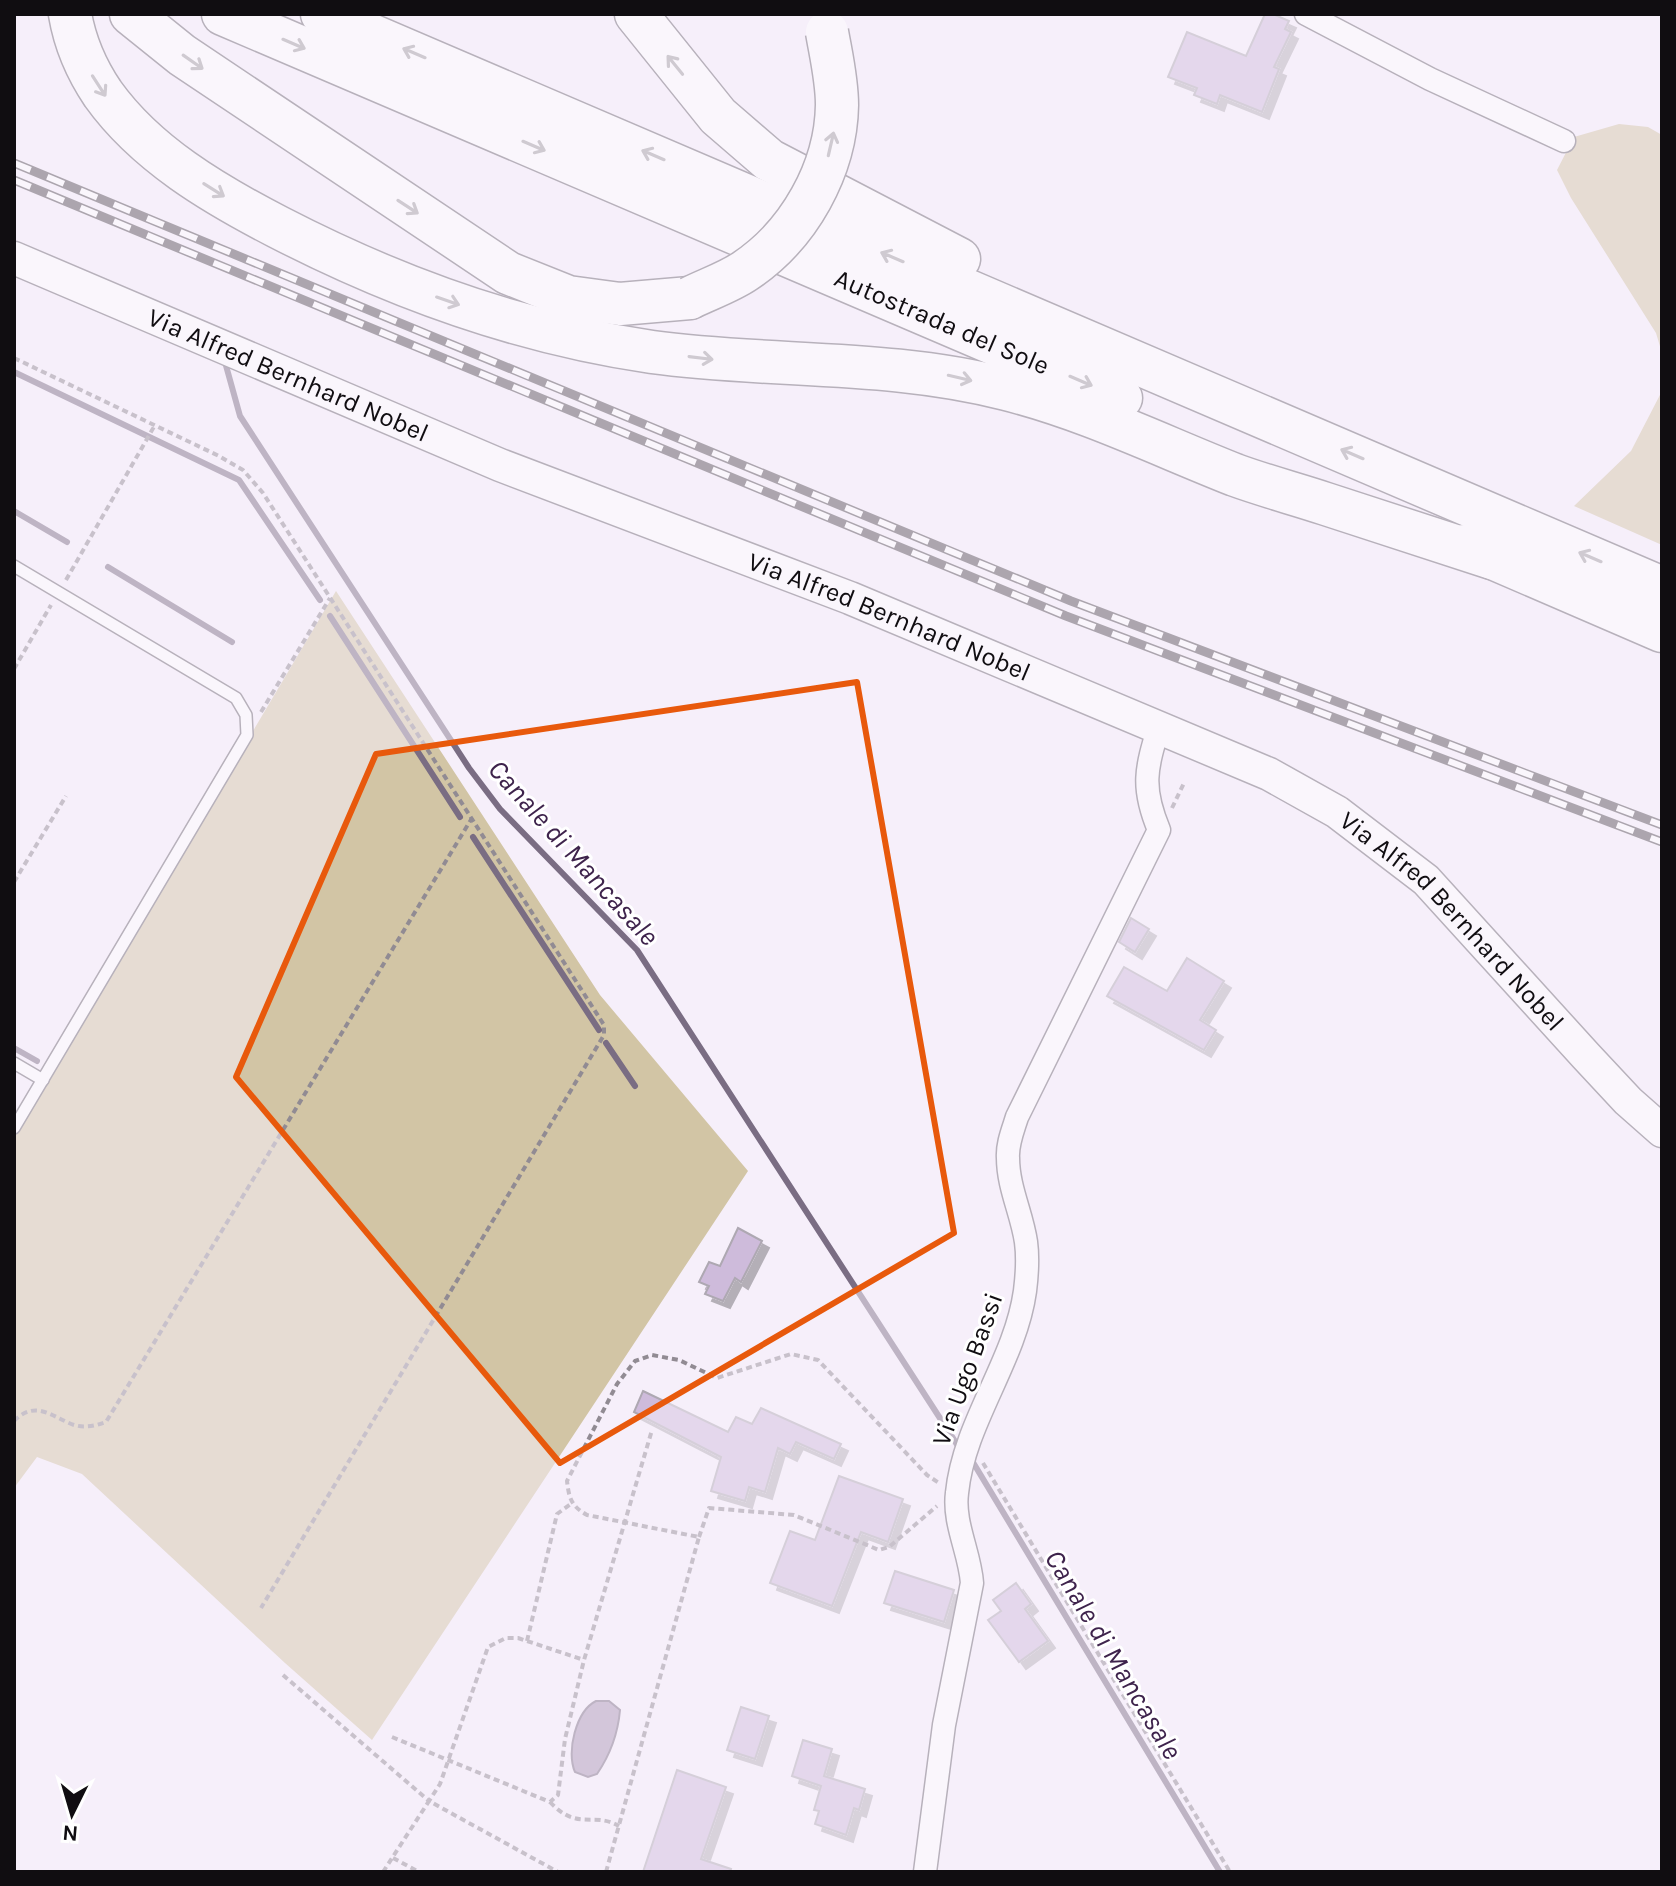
<svg xmlns="http://www.w3.org/2000/svg" width="1676" height="1886" font-family="Karla,sans-serif">
  <style>
    .green { fill: #d2c5a5 }
    .water { fill: #a896b4; stroke: #7a6d83; stroke-width: 2 }
    .lines { fill: none; stroke-linecap: round; stroke-linejoin: round }
    .stream { stroke: #7a6d83; stroke-width: 6 }
    .building { fill: #cebbdb; stroke: #aea8b2; stroke-width: 2; filter: url(#shadow) }
    .lane-casing { stroke: #6c6770; stroke-width: 14 }
    .street-casing { stroke: #6c6770; stroke-width: 25 }
    .secondary-casing { stroke: #6c6770; stroke-width: 35 }
    .highway-casing { stroke: #6c6770; stroke-width: 45 }
    .path { stroke: #918b93; stroke-width: 4; stroke-dasharray: 6 4; stroke-linecap: butt }
    .lane { stroke: #fff; stroke-width: 11 }
    .street { stroke: #fff; stroke-width: 22 }
    .secondary { stroke: #fff; stroke-width: 32 }
    .highway { stroke: #fff; stroke-width: 42 }
    .rail-casing { stroke: #524d53; stroke-width: 9 }
    .rail { stroke: #fff; stroke-width: 6; stroke-dasharray: 18; stroke-linecap: butt }
    .highway-bridge-casing { stroke: #6c6770; stroke-width: 45; stroke-linecap: butt }
    .highway-bridge { stroke: #fff; stroke-width: 42 }
    .oneway { stroke: #9f9ea0 }
    .marked { fill: none; stroke: #e8590c; stroke-width: 6; stroke-linejoin: round }
    .labels { text-anchor: middle; stroke-width: 6; stroke-linejoin: round; paint-order: stroke }
    .street-label { font-size: 26px; fill: #100d11; stroke: #fff }
    .water-label { font-size: 28px; font-style: italic; fill: #3e234c; stroke: #fff }
  </style>
  <defs>
    <filter id="shadow"><feDropShadow dx="7" dy="7" stdDeviation="0" flood-color="#0004"/></filter>
  </defs>
  <rect width="100%" height="100%" fill="#f6effa"/>
  <g class="green">
    <polygon points="1619,124 1648,127 1662,135 1662,353 1656,333 1571,198 1557,170 1574,137"/>
    <polygon points="1662,391 1662,545 1574,506 1631,451"/>
    <polygon points="336,591 600,995 748,1171 372,1740 285,1663 82,1474 37,1457 14,1488 14,1134"/>
  </g>
  <path class="water" d="M596,1701H609L620,1710C618,1733 610,1755 597,1774L588,1777L575,1772C566,1752 576,1711 596,1701Z"/>
  <g class="lines">
    <g class="stream">
      <polyline points="225,362 240,416 469,768 500,809 637,950 958,1446"/>
      <polyline points="14,372 239,480 320,600"/>
      <polyline points="14,511 67,542"/>
      <polyline points="108,567 232,642"/>
      <polyline points="330,616 460,817"/>
      <polyline points="473,837 599,1030"/>
      <polyline points="606,1043 635,1086"/>
      <polyline points="14,1048 37,1061"/>
      <polyline points="971,1459 1220,1872"/>
    </g>
  </g>
  <g class="building">
    <polygon points="1265,14 1273,14 1289,21 1285,29 1291,32 1274,67 1279,69 1262,112 1220,95 1217,104 1194,95 1197,88 1168,77 1187,32 1246,56"/>
    <polygon points="1131,918 1149,929 1135,952 1119,942"/>
    <polygon points="1187,958 1224,981 1200,1020 1216,1030 1204,1050 1107,996 1124,967 1167,991"/>
    <polygon points="738,1228 762,1241 741,1282 735,1278 723,1301 705,1294 709,1286 699,1282 709,1262 720,1266"/>
    <polygon points="643,1391 728,1432 736,1417 752,1424 761,1408 841,1444 834,1459 796,1442 790,1454 778,1448 765,1492 749,1487 745,1501 711,1491 721,1457 634,1412"/>
    <polygon points="839,1476 903,1499 888,1542 861,1532 832,1606 770,1583 790,1531 815,1540"/>
    <polygon points="895,1571 954,1590 944,1622 884,1603"/>
    <polygon points="1016,1583 1031,1604 1025,1609 1048,1641 1019,1662 988,1620 1001,1611 993,1600"/>
    <polygon points="741,1707 769,1716 755,1759 727,1750"/>
    <polygon points="803,1740 832,1749 824,1776 865,1789 859,1810 854,1808 846,1835 815,1824 819,1811 814,1810 821,1786 792,1776"/>
    <polygon points="677,1770 726,1787 701,1859 731,1869 730,1872 643,1872"/>
  </g>
  <g class="lines">
    <g class="lane-casing">
      <g id="lane">
        <polyline points="14,566 236,698 246,715 247,735 14,1128"/>
        <polyline points="14,1063 43,1080"/>
      </g>
    </g>
    <g class="street-casing">
      <g id="street">
        <polyline points="1306,14 1430,79 1564,141"/>
        <path d="M925,1872L944,1725L972,1583C970,1553 953,1523 957,1493C964,1422 1015,1362 1025,1291C1027,1275 1028,1257 1026,1242C1022,1214 1008,1187 1008,1158C1007,1144 1013,1130 1017,1117L1159,830C1141,787 1146,769 1159,726"/>
      </g>
    </g>
    <g class="secondary-casing">
      <g id="secondary">
        <path id="s1" d="M14,258L500,465L850,598L1269,774L1337,812L1426,880L1586,1056L1628,1101L1662,1131"/>
      </g>
    </g>
    <g class="highway-casing">
      <g id="highway">
        <path d="M70,14C75,43 86,69 103,94C146,154 214,194 278,227C396,288 521,333 652,352C770,368 890,359 1006,389C1086,409 1159,445 1235,475C1265,486 1296,494 1326,504C1381,522 1436,540 1492,558"/>
        <polyline points="131,14 182,55 508,273 568,297 620,304 690,298"/>
        <path id="s2" d="M223,14L1121,398"/>
        <polyline points="322,14 1662,588"/>
        <polyline points="636,14 718,116 769,160 959,259"/>
        <polyline points="1465,546 1662,631"/>
      </g>
    </g>
    <g class="path">
      <polyline points="14,358 219,456 243,470 263,493 604,1025 604,1035 261,1608"/>
      <polyline points="66,580 155,425"/>
      <polyline points="14,669 51,605"/>
      <polyline points="261,712 330,598"/>
      <polyline points="1172,808 1184,783"/>
      <polyline points="14,882 66,796"/>
      <path d="M14,1421C36,1399 52,1417 74,1425C85,1428 95,1426 106,1422L472,818"/>
      <polyline points="983,1463 1230,1872"/>
      <polyline points="699,1537 709,1508 794,1515 879,1550 889,1547 937,1506"/>
      <polyline points="527,1641 557,1514 572,1503"/>
      <polyline points="283,1675 429,1801 440,1784 488,1647 506,1638 518,1638 584,1660"/>
      <polyline points="392,1737 550,1802 558,1795 565,1739 584,1660 652,1430"/>
      <path d="M550,1802C578,1832 593,1811 619,1826"/>
      <polyline points="393,1858 419,1872"/>
      <polyline points="383,1872 429,1801 558,1872"/>
      <path d="M606,1872L699,1537L587,1515C571,1506 569,1498 567,1481L617,1384L635,1361L652,1355L679,1360L717,1378L791,1354L818,1360L927,1475L939,1483"/>
    </g>
    <use href="#lane" class="lane"/>
    <use href="#street" class="street"/>
    <use href="#secondary" class="secondary"/>
    <use href="#highway" class="highway"/>
    <g class="rail-casing">
      <g id="rail">
        <polyline points="14,163 1071,601 1662,825"/>
        <polyline points="14,180 1066,616 1662,842"/>
      </g>
    </g>
    <use href="#rail" class="rail"/>
    <g class="highway-bridge-casing">
      <path id="highway-bridge" d="M690,298C708,289 729,282 745,271C799,235 836,169 837,105C837,80 831,55 827,32"/>
    </g>
    <use href="#highway-bridge" class="highway-bridge"/>
  </g>
  <defs><path id="oneway-shaft" d="M-6 0H5M1.5-3L5.5 0L1.5 3" fill="none" stroke-width="1.6" stroke-linecap="round" stroke-linejoin="round" transform="scale(2)"/></defs>
  <g class="oneway">
    <use href="#oneway-shaft" transform="translate(294 44) rotate(23)"/>
    <use href="#oneway-shaft" transform="translate(414 53) rotate(-157)"/>
    <use href="#oneway-shaft" transform="translate(193 62) rotate(35)"/>
    <use href="#oneway-shaft" transform="translate(675 65) rotate(-129)"/>
    <use href="#oneway-shaft" transform="translate(99 86) rotate(57)"/>
    <use href="#oneway-shaft" transform="translate(831 144) rotate(-77)"/>
    <use href="#oneway-shaft" transform="translate(534 146) rotate(23)"/>
    <use href="#oneway-shaft" transform="translate(653 155) rotate(-157)"/>
    <use href="#oneway-shaft" transform="translate(214 190) rotate(32)"/>
    <use href="#oneway-shaft" transform="translate(408 207) rotate(33)"/>
    <use href="#oneway-shaft" transform="translate(892 257) rotate(-157)"/>
    <use href="#oneway-shaft" transform="translate(448 301) rotate(19)"/>
    <use href="#oneway-shaft" transform="translate(701 358) rotate(7)"/>
    <use href="#oneway-shaft" transform="translate(960 378) rotate(13)"/>
    <use href="#oneway-shaft" transform="translate(1081 381) rotate(23)"/>
    <use href="#oneway-shaft" transform="translate(1352 454) rotate(-157)"/>
    <use href="#oneway-shaft" transform="translate(1590 557) rotate(-157)"/>
  </g>
  <path d="M0 0H1676V1886H0ZM857,682L954,1233L560,1463L236,1077L376,754Z" fill="#f6effa" fill-opacity=".55" fill-rule="evenodd"/>
  <path class="marked" d="M857,682L954,1233L560,1463L236,1077L376,754Z"/>
  <g class="labels">
    <g class="street-label">
      <text dy="9" stroke="none"><textPath href="#s2" startOffset="782">Autostrada del Sole</textPath></text>
      <text dy="9" stroke="none"><textPath href="#s1" startOffset="298">Via Alfred Bernhard Nobel</textPath></text>
      <text dy="9" stroke="none"><textPath href="#s1" startOffset="946">Via Alfred Bernhard Nobel</textPath></text>
      <text dy="9" stroke="none"><textPath href="#s1" startOffset="1594">Via Alfred Bernhard Nobel</textPath></text>
      <text transform="translate(967 1369) rotate(-70)" y="9">Via Ugo Bassi</text>
    </g>
    <g class="water-label">
      <text transform="translate(574 852) rotate(48)" y="10">Canale di Mancasale</text>
      <text transform="translate(1114 1654) rotate(59)" y="10">Canale di Mancasale</text>
    </g>
  </g>
  <rect width="1676" height="1886" fill="none" stroke="#100d11" stroke-width="32"/>
  <g transform="translate(72 1814) rotate(185)" stroke="#ffffff" stroke-width="6" paint-order="stroke">
  <path d="M0-6L14 30L0 20L-14 30Z" fill="#100d11"/>
  <text y="-12" font-size="22" font-weight="bold" text-anchor="middle" fill="#100d11">N</text>
  </g>
</svg>
